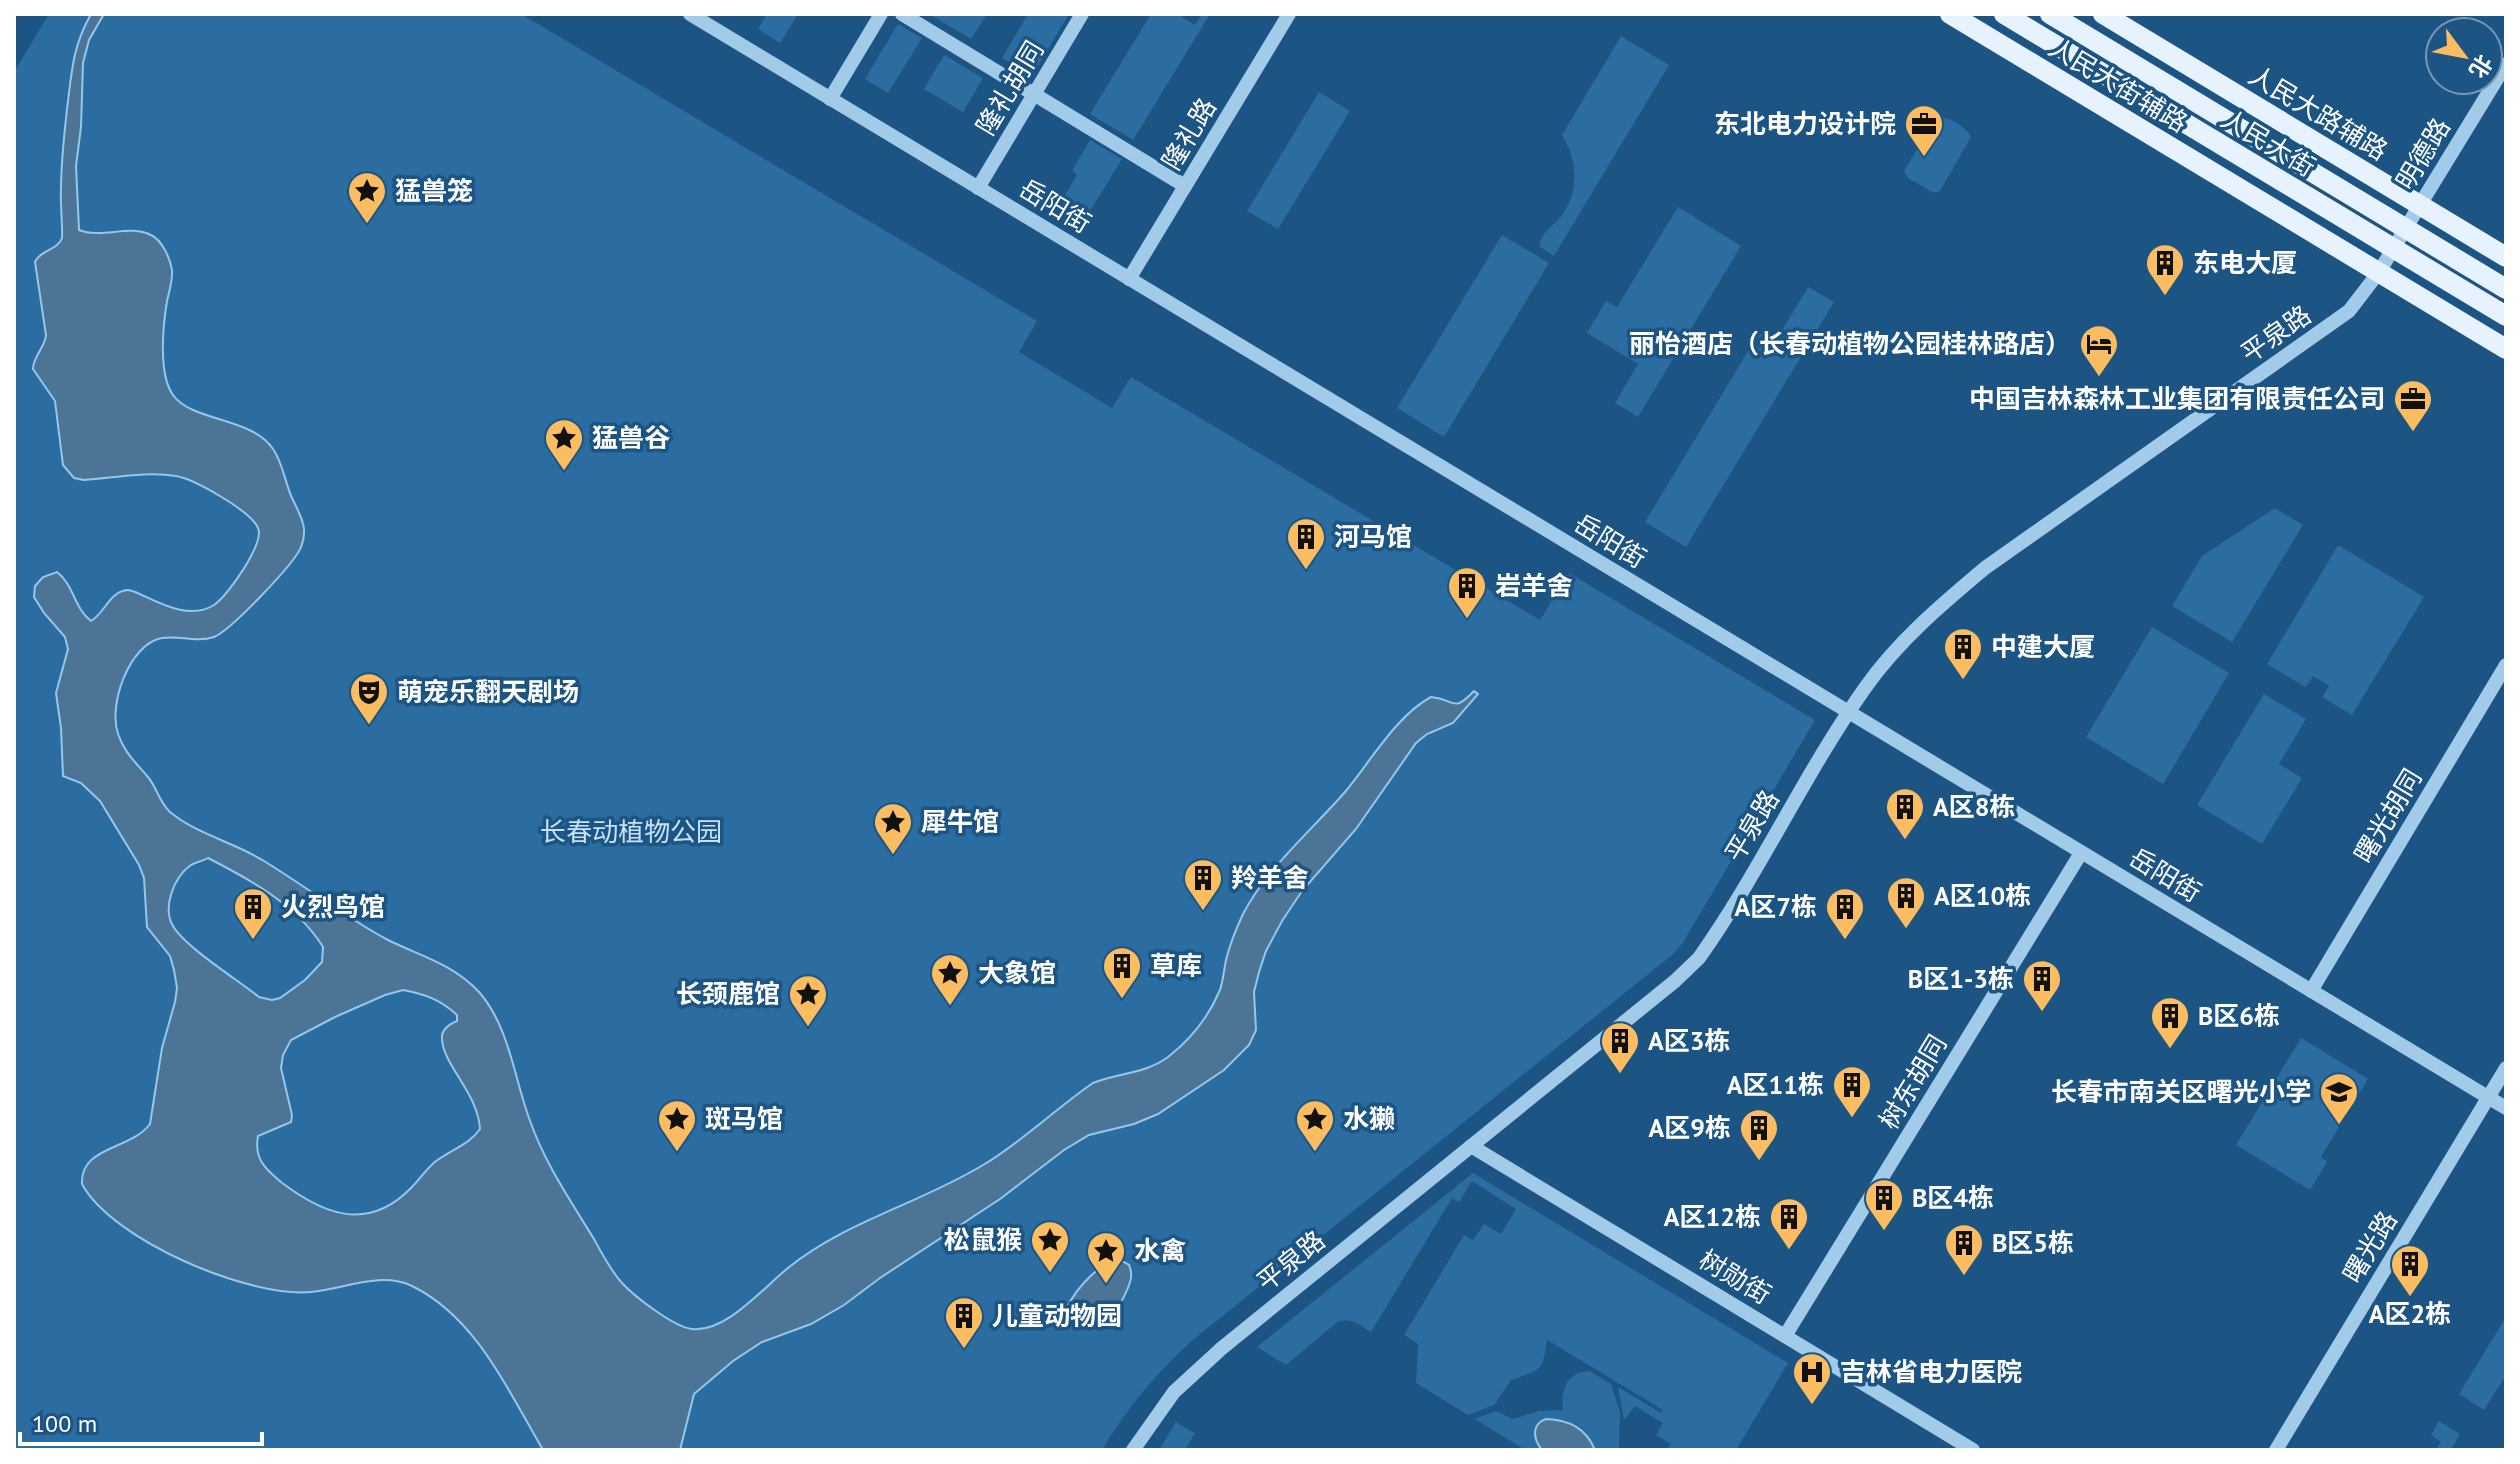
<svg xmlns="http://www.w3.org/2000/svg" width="2520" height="1464" font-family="'PT Sans','Noto Sans SC',sans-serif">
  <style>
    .green { fill: #2b6da0 }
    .water { fill: #4b7496; stroke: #95c7ec; stroke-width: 2; fill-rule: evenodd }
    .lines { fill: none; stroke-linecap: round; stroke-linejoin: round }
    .minor { stroke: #a2cbea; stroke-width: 14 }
    .major { stroke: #e6f2fe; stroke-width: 20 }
    .labels { text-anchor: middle; stroke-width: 7; stroke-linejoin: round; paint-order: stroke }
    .street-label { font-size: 26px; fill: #fff; stroke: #1c5483 }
    .poi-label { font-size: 26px; font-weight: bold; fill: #fff; stroke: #1c5483; text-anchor: start }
    .park-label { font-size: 26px; fill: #c6e2f8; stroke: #1c5483 }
  </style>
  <rect width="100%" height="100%" fill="#1c5483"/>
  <g class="green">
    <path d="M49,14H521L1037,321L1019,352L1112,408L1131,377L1540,620L1569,573L1815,720L1682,944L1672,955L1194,1339C1157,1372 1127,1408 1102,1450H14V72Z"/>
    <polygon points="767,14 798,14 780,43 758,29"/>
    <polygon points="929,14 987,14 971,39"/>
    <polygon points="1028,14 1069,14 1032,76 1002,58"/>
    <polygon points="1151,14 1177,14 1195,25 1202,14 1210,14 1133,140 1090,114"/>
    <polygon points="898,24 922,38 888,93 865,79"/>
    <path d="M1621,36L1669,65L1554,256L1540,247V242C1544,231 1552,226 1560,218C1580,192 1578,161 1562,135Z"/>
    <polygon points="944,55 983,78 963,112 924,89"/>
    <polygon points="1319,92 1350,111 1278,229 1247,211"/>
    <path d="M1937,117C1948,116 1967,127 1971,137L1940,191L1934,193L1908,178L1904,171Z"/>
    <polygon points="1090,140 1122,159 1082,224 1057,208 1077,175 1072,171"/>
    <polygon points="1678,207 1741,246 1638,417 1615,403 1638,364 1587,333 1606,301 1617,307"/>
    <polygon points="1502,235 1549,263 1444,437 1397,408"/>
    <polygon points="1808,287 1834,302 1686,547 1645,522 1759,333 1775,342"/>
    <polygon points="2275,508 2303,525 2232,642 2172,606 2202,556"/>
    <polygon points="2338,545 2424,597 2352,715 2322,697 2329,686 2313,676 2306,687 2267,664"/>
    <polygon points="2152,627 2229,673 2163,784 2086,737"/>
    <polygon points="2264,694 2306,719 2279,764 2302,778 2262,844 2197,805"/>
    <polygon points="2301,1038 2368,1079 2321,1157 2327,1162 2310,1190 2236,1145"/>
    <path d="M1473,1173L1788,1363L1736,1450H1667L1671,1444L1656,1435L1663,1423L1635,1406L1624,1420L1618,1387L1661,1413L1663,1410L1547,1340C1543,1371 1541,1370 1511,1380L1494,1405L1468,1415L1416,1383L1418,1344L1404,1335L1464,1235L1473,1240L1484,1224L1501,1234L1516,1209L1472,1181L1459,1202L1452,1198L1371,1332C1360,1325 1351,1317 1337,1322L1286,1365L1257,1347Z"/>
    <polygon points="2506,1317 2506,1375 2484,1410 2459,1394"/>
    <path d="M1589,1371L1611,1384L1620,1412L1619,1450H1595L1594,1445L1565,1420L1546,1419L1538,1422L1539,1448L1542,1450H1525L1475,1419L1496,1411L1513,1419L1539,1411L1563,1410C1561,1391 1566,1372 1589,1371Z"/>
    <polygon points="2439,1421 2460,1434 2451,1450 2436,1450 2441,1442 2431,1435"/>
    <polygon points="1176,1422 1195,1433 1185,1450 1159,1450"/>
  </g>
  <g class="water">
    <path d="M91,14H104L89,40L83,63L81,127L76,166L79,230C102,239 129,224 151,235C162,240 170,258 172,270C173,280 169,292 167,301C163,325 158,374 173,395C192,422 252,417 273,449C283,463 285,483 292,498C300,515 309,528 301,547C295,563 230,631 214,637C196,643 179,635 162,638C129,644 108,705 118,734C124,752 136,763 148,777C157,788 159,802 170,812C198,835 234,842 264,861C305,886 345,917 388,940C420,956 453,964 479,992C509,1026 514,1077 529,1118C544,1162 570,1200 594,1239C602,1254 611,1271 622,1283C635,1297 674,1327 692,1329C726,1333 764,1287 788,1268C846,1221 919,1204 983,1165C1022,1142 1055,1109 1093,1083C1118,1073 1145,1074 1168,1057C1190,1040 1209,1016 1220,990C1223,981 1224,970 1226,960C1230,944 1236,929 1243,914C1267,868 1311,831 1345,792C1370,762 1397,715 1431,697C1456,699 1452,714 1474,691L1478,694L1453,723L1427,734L1416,743L1356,829L1302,891L1282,921L1266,951L1259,972L1254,992L1256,1030L1249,1045L1224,1070L1158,1114L1134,1124L1089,1135L1064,1150L1000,1199L880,1278L844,1305L811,1324L762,1342L733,1361L694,1394L680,1450H543C509,1392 476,1317 412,1286C380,1271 345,1289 311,1292C249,1298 112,1240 82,1184C80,1146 131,1150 150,1124L162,1048L175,1002L177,988L174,970L170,956L147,927L144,878L139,865L100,801L81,783L63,776L61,728L56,693L68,649L65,637L44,613L34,597L35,586L43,577L57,572C74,585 74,608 91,621C105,613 109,592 127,590C133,590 139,594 144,596C165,606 192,619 214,605C227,597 265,543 258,528C251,511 194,479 176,476C147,471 113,478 84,480L74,478L63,465L55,401L33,369C33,356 45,348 46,335L35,262C40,250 58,250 62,238C63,235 60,197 61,189C61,162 64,136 67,109C72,71 72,48 91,14ZM208,858C251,880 297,905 323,947L322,962L305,980L280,998L272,1000L259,997C238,980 185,947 173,926C162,907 174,877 191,865C196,862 203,861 208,858ZM403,990C425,994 441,1000 457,1015V1021C450,1024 441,1030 442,1039C443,1065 478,1093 480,1129C469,1145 452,1149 436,1161C427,1168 420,1179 411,1188C368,1232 324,1215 281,1182C264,1168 254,1158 258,1136L291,1122L292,1115L281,1068L283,1055L291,1040L335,1017L385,995Z"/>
    <path d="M1117,1258L1129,1265C1133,1274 1131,1281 1127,1290C1116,1318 1095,1329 1065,1321L1063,1318C1070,1294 1094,1268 1117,1258Z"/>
    <path d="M1546,1419C1569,1420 1586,1428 1595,1450H1542C1533,1439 1531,1424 1546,1419Z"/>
  </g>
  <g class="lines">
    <g class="minor">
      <polyline points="690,14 2506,1108"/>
      <polyline points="902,14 1185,186"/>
      <polyline points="830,99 881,14"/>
      <polyline points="978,188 1082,14"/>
      <polyline points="1129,279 1289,14"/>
      <polyline points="2311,991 2506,665"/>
      <polyline points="1471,1146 1973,1450"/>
      <polyline points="1785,1336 2081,853"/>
      <path d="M1133,1450L1174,1392L1222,1348L1675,981L1699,958C1760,872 1804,774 1865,688C1897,642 1942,604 1985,568L2349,311L2379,272L2506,64"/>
      <polyline points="2276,1450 2506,1068"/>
    </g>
    <g class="major">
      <polyline points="1950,14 2506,349"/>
      <polyline points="2004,14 2506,316"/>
      <polyline points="2050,14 2506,289"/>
      <polyline points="2103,14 2506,257"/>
    </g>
  </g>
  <defs>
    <g id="office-pin" transform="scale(2)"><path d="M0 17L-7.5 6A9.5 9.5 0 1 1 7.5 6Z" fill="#fbbd5f" stroke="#1c5483"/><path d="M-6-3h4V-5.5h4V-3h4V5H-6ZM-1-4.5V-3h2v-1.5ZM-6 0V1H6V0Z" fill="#111"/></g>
    <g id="sight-pin" transform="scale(2)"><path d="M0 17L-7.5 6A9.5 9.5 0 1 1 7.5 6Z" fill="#fbbd5f" stroke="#1c5483"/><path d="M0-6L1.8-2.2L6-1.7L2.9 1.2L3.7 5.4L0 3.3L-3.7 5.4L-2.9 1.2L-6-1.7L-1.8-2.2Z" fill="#111"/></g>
    <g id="building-pin" transform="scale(2)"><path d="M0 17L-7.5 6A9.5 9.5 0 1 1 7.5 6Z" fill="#fbbd5f" stroke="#1c5483"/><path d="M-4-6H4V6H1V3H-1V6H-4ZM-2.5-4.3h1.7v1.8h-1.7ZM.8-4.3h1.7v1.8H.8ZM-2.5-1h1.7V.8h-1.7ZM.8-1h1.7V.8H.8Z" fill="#111"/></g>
    <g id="hotel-pin" transform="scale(2)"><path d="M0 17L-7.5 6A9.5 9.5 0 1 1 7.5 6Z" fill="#fbbd5f" stroke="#1c5483"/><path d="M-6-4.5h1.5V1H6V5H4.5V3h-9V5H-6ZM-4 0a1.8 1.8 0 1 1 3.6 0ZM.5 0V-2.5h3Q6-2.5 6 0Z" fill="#111"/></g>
    <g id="theatre-pin" transform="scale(2)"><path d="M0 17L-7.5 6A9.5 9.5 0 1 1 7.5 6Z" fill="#fbbd5f" stroke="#1c5483"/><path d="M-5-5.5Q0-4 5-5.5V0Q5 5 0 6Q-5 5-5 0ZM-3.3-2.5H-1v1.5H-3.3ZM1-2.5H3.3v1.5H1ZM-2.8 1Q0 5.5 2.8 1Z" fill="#111"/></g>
    <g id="school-pin" transform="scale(2)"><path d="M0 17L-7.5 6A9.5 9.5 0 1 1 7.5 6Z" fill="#fbbd5f" stroke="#1c5483"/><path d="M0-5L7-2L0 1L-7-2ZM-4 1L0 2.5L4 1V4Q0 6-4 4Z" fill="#111"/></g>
    <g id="hospital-pin" transform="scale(2)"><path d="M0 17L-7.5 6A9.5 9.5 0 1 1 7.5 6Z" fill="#fbbd5f" stroke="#1c5483"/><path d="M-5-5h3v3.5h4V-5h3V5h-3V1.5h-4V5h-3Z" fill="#111"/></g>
  </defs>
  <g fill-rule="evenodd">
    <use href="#office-pin" x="1924" y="124"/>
    <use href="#sight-pin" x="367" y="191"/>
    <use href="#building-pin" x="2165" y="263"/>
    <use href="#hotel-pin" x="2099" y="344"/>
    <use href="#office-pin" x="2413" y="399"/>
    <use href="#sight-pin" x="564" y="438"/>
    <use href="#building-pin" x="1306" y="537"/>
    <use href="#building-pin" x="1467" y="586"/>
    <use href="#building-pin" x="1963" y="647"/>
    <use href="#theatre-pin" x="369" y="692"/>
    <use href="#building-pin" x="1905" y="807"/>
    <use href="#sight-pin" x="893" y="822"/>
    <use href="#building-pin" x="1203" y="878"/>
    <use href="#building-pin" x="1906" y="896"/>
    <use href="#building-pin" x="253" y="907"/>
    <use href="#building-pin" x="1845" y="907"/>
    <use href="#building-pin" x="1122" y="966"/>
    <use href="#sight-pin" x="950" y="973"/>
    <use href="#building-pin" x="2042" y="979"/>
    <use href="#sight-pin" x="808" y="994"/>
    <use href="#building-pin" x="2170" y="1016"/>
    <use href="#building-pin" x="1620" y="1041"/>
    <use href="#building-pin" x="1852" y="1085"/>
    <use href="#school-pin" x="2339" y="1092"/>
    <use href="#sight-pin" x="677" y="1119"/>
    <use href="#sight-pin" x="1315" y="1119"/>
    <use href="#building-pin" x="1759" y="1128"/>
    <use href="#building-pin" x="1884" y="1198"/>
    <use href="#building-pin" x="1789" y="1217"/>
    <use href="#sight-pin" x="1050" y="1240"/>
    <use href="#building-pin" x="1964" y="1243"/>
    <use href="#sight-pin" x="1106" y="1251"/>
    <use href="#building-pin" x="2410" y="1264"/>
    <use href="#building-pin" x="964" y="1316"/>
    <use href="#hospital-pin" x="1812" y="1372"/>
  </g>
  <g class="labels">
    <g class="street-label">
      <text transform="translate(2118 85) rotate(31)" y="9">人民大街辅路</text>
      <text transform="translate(1010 88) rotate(-59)" y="9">隆礼胡同</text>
      <text transform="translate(2318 113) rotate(31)" y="9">人民大路辅路</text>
      <text transform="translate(1189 134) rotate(-59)" y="9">隆礼路</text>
      <text transform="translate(2268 143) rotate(31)" y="9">人民大街</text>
      <text transform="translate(2423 154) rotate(-59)" y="9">明德路</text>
      <text transform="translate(1055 206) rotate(31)" y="9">岳阳街</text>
      <text transform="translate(2276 334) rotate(-35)" y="9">平泉路</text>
      <text transform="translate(1610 541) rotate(31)" y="9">岳阳街</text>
      <text transform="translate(2388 816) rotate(-59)" y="9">曙光胡同</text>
      <text transform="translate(1752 826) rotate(-59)" y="9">平泉路</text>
      <text transform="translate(2165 875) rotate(31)" y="9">岳阳街</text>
      <text transform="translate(1913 1082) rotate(-59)" y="9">树东胡同</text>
      <text transform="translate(2370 1247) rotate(-59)" y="9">曙光路</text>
      <text transform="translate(1291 1261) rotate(-39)" y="9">平泉路</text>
      <text transform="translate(1735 1277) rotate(31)" y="9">树勋街</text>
    </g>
    <g class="poi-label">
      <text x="1896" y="133" text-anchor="end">东北电力设计院</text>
      <text x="395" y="200">猛兽笼</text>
      <text x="2193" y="272">东电大厦</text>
      <text x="2071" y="353" text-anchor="end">丽怡酒店（长春动植物公园桂林路店）</text>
      <text x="2385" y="408" text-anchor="end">中国吉林森林工业集团有限责任公司</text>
      <text x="592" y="447">猛兽谷</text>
      <text x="1334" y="546">河马馆</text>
      <text x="1495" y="595">岩羊舍</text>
      <text x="1991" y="656">中建大厦</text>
      <text x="397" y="701">萌宠乐翻天剧场</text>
      <text x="1933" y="816">A区8栋</text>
      <text x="921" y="831">犀牛馆</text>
      <text x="1231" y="887">羚羊舍</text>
      <text x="1934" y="905">A区10栋</text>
      <text x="281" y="916">火烈鸟馆</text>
      <text x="1817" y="916" text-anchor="end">A区7栋</text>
      <text x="1150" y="975">草库</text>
      <text x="978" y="982">大象馆</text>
      <text x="2014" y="988" text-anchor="end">B区1-3栋</text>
      <text x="780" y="1003" text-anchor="end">长颈鹿馆</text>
      <text x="2198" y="1025">B区6栋</text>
      <text x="1648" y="1050">A区3栋</text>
      <text x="1824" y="1094" text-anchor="end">A区11栋</text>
      <text x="2311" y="1101" text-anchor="end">长春市南关区曙光小学</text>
      <text x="705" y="1128">斑马馆</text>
      <text x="1343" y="1128">水獭</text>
      <text x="1731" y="1137" text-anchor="end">A区9栋</text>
      <text x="1912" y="1207">B区4栋</text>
      <text x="1761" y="1226" text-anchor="end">A区12栋</text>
      <text x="1022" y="1249" text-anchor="end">松鼠猴</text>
      <text x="1992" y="1252">B区5栋</text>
      <text x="1134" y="1260">水禽</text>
      <text x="2410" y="1323" text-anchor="middle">A区2栋</text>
      <text x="992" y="1325">儿童动物园</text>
      <text x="1840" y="1381">吉林省电力医院</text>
    </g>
    <g class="park-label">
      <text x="631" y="841">长春动植物公园</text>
    </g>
  </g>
  <rect width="2520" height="1464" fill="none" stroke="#ffffff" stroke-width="32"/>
  <g transform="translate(2464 56) rotate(122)"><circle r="38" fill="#1c5483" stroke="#7798b5" stroke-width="2"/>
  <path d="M0-6L14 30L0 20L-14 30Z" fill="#fbbd5f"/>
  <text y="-12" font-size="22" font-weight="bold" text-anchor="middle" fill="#ffffff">北</text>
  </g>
  <path d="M20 1432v12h242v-12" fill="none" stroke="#ffffff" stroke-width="4"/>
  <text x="32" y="1432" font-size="24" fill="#ffffff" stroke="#1c5483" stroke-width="6" paint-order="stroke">100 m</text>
</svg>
